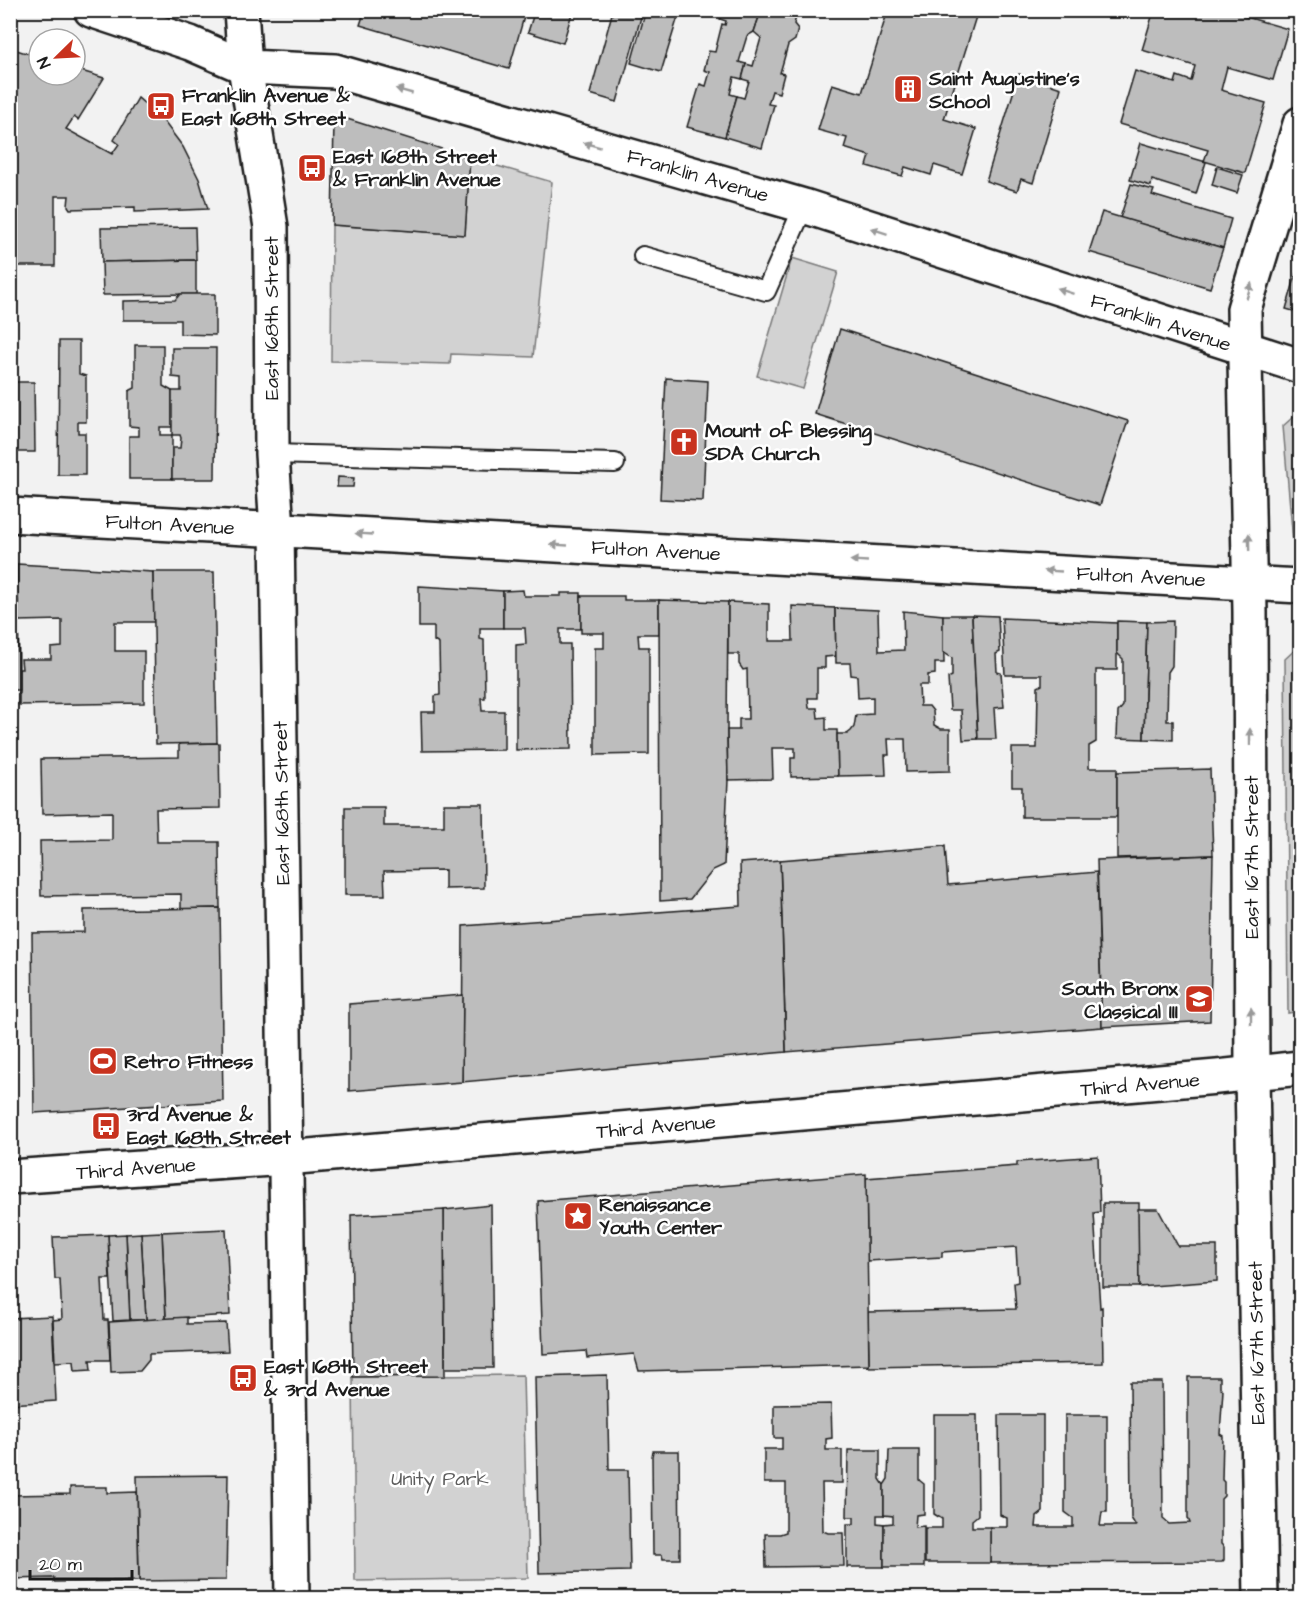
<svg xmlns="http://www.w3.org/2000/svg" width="1311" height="1609" font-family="'Architects Daughter',sans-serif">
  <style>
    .green { fill: #d2d2d2; stroke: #777; stroke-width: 1.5 }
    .building { fill: #bdbdbd; stroke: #1c1c1c; stroke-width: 1.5 }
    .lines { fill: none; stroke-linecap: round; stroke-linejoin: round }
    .service-casing { stroke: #1c1c1c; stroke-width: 22 }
    .minor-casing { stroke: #1c1c1c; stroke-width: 38 }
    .tertiary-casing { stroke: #1c1c1c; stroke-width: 38 }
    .secondary-casing { stroke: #1c1c1c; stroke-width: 38 }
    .service { stroke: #fff; stroke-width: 18 }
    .minor { stroke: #fff; stroke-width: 33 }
    .tertiary { stroke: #fff; stroke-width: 33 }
    .secondary { stroke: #fff; stroke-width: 33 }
    .oneway { fill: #999 }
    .labels { text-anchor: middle; stroke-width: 5; stroke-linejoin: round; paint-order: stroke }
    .poi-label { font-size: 20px; font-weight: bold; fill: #1c1c1c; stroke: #fff; text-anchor: start }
    .street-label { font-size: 20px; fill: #1c1c1c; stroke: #fff }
    .park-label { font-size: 20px; fill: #5c5c5c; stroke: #fff }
  </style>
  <rect width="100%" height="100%" fill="#f2f2f2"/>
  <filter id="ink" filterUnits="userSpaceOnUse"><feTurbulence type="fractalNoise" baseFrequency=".0167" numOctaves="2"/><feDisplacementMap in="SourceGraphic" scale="12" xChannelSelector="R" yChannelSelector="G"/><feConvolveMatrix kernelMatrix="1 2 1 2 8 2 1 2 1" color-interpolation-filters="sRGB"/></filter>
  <g filter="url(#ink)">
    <g class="green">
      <polygon points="470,158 552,182 533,357 451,354 450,364 331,361 332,225 465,235"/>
      <polygon points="792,258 838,272 803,389 757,376"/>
      <polygon points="1300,411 1300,542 1293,542 1283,426"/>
      <polygon points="1300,645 1300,1011 1288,1013 1285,659"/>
      <polygon points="523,1375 528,1578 355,1581 353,1377"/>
    </g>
    <g class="building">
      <polygon points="365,10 526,10 509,69 360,25"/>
      <polygon points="535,10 573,10 563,43 528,32"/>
      <polygon points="613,10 643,10 617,102 590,94"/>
      <polygon points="646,10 680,10 661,72 631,63"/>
      <polygon points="722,10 757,10 759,17 754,32 747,36 739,62 746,64 742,79 734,77 730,94 737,96 725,137 687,127 700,84 706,86 710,72 704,70 709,51 715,52 722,24 725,25 726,21 720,19"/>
      <polygon points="769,10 798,10 794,24 798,29 795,40 788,45 780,73 784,74 779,93 772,91 768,104 774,105 762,148 725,137 737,96 744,98 749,81 742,79 746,64 753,66 761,38 754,32 759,17 768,15"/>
      <polygon points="888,10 978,10 944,119 976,129 962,174 934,165 931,175 905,167 902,176 867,166 870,156 844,148 847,138 818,130 832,84 862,93"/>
      <polygon points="1154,10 1244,10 1243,16 1288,29 1273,80 1227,67 1221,90 1266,103 1245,173 1204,161 1208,150 1119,124 1135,71 1175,83 1177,76 1191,81 1195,66 1142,50"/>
      <polygon points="10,48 39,57 39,75 75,75 75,69 104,78 78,120 74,117 66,129 112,154 119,144 114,140 138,98 162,119 183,147 199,179 208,209 135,212 135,207 70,209 68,206 69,196 55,196 55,266 10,266"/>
      <polygon points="1019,74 1061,88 1033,183 1021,179 1017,191 986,181"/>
      <polygon points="341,117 470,158 465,235 332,225 334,122"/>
      <polygon points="1141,143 1206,162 1196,194 1152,180 1151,186 1130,180"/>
      <polygon points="1217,167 1243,175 1237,193 1212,185"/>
      <polygon points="1131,184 1154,190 1152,195 1231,219 1223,248 1120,218"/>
      <polygon points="1102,212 1223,248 1210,288 1089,252"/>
      <polygon points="195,227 196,260 102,262 101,228"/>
      <polygon points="196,260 196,294 103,295 102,262"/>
      <polygon points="1300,261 1300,313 1286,309"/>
      <polygon points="180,294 215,294 215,335 180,334 180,320 123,320 123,301 175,300"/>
      <polygon points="840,329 1128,421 1100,505 815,414"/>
      <polygon points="59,341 79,341 79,374 86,376 86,422 78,422 78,433 85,433 85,475 58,475"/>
      <polygon points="135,345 163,345 163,386 172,391 172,427 160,427 160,435 172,435 172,479 129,479 129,436 139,436 139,427 129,426 129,391 135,388"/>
      <polygon points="172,348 216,348 215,479 172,479 172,448 180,448 181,438 180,435 172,435 172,391 181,391 181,378 172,377"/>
      <polygon points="666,378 708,381 703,501 660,499"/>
      <polygon points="10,382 12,454 10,454"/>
      <polygon points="11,382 34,382 35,452 12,452"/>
      <polygon points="338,477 354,478 353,487 337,487"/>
      <polygon points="17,564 153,572 154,622 115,622 115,651 144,651 144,703 19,705 19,669 22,669 21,659 51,659 51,648 62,647 62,620 18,621"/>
      <polygon points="153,572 214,572 217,743 156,744"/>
      <polygon points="419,586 503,591 503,628 480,628 480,639 484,640 485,698 481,698 482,711 504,711 504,750 422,751 421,712 435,712 435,696 440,695 439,644 434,641 434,627 419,627"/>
      <polygon points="523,590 524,596 561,596 561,593 581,593 581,629 560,629 560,644 570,644 571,749 516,750 516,645 526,644 525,628 503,628 503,591"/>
      <polygon points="581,596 624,596 624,600 659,600 659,634 638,634 639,647 649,647 649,754 595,755 595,648 604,648 604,633 581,633"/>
      <polygon points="10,600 18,600 19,690 10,690"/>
      <polygon points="659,600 728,602 727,730 728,780 724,865 713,870 690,899 660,901"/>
      <polygon points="728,602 769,604 769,641 793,641 792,606 835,608 836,656 825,657 825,668 817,668 817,698 808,698 809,708 817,708 818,718 826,717 826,730 837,730 838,776 791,777 791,758 795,758 795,748 772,748 773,779 728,780 727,730 739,730 739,719 748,719 747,669 743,670 739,664 739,654 728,654"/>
      <polygon points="835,608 878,610 879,651 904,650 903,611 943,615 944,663 935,663 935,674 928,675 928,685 919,685 920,706 929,706 933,711 934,725 941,729 950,729 950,771 906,772 905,739 888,739 889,755 885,755 886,775 838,776 837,734 847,734 851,731 854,727 856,715 873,714 873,697 858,698 857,676 851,675 850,663 836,663"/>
      <polygon points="943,615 972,615 978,739 963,740 961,710 950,710 948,678 952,676 952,658 943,652"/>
      <polygon points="972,615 998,616 1000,652 996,654 997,672 1001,673 1004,707 994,708 996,739 978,739"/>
      <polygon points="1002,618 1117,623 1117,670 1096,670 1096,742 1089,746 1089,768 1117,768 1117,817 1022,817 1022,787 1012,787 1012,748 1037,748 1038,687 1042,685 1042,675 1005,675"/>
      <polygon points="1117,621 1147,622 1144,739 1117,738 1118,712 1123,706 1123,659 1117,653"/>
      <polygon points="1173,621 1172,666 1168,672 1167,721 1173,721 1173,740 1144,739 1147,622"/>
      <polygon points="219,743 220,808 156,809 157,842 219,842 220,908 181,909 181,894 41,896 40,841 112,840 112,812 42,814 41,759 179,757 179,744"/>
      <polygon points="1210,769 1213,855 1117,858 1117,772"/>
      <polygon points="444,804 483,804 484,888 445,889 445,870 384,871 385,895 345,895 345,807 384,807 384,826 444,826"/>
      <polygon points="945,846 948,885 1097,872 1102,1027 786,1052 780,860"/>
      <polygon points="1213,855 1210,1021 1102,1027 1097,860"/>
      <polygon points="780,860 786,1052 462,1082 463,926 741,906 740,863"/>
      <polygon points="220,908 223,1101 34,1113 32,933 84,932 84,910"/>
      <polygon points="463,995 462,1082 349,1091 349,1004"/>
      <polygon points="1300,1134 1300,1180 1295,1181 1295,1135"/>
      <polygon points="1098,1156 1100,1212 1094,1213 1100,1308 1102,1307 1103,1363 867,1367 869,1365 868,1312 1016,1309 1014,1283 1018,1282 1016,1247 942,1252 942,1257 867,1261 866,1178 1017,1166 1017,1162"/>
      <polygon points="866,1174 869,1365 639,1371 634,1354 587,1358 586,1351 543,1354 538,1201"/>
      <polygon points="1300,1180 1300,1213 1296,1213 1295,1181"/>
      <rect x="1103" y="1203" width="36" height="84"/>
      <polygon points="491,1205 493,1368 445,1368 444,1210"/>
      <polygon points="1138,1209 1158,1209 1178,1246 1217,1246 1217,1281 1139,1287"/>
      <polygon points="444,1210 445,1376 353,1377 351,1215"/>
      <polygon points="1296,1213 1300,1213 1300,1254 1296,1255"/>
      <polygon points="226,1229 230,1315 166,1319 162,1232"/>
      <polygon points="162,1232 166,1319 146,1320 141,1233"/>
      <polygon points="141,1233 146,1320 130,1320 126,1234"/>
      <polygon points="126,1234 130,1320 113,1321 108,1235"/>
      <polygon points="108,1235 110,1279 102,1279 104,1320 108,1320 110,1360 90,1360 91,1370 75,1371 74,1361 55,1362 53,1320 62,1319 60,1279 55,1279 53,1237"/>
      <polygon points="1300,1254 1300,1300 1296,1300 1296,1255"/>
      <polygon points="1296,1300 1300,1300 1300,1364 1297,1364"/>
      <polygon points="52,1316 56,1401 10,1404 10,1318"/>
      <polygon points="187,1317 187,1324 226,1323 228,1351 149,1354 149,1360 140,1371 111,1372 109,1322"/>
      <polygon points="607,1375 609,1470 628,1470 630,1571 539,1573 535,1377"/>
      <polygon points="1188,1377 1220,1377 1220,1387 1223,1390 1220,1434 1223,1436 1222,1480 1224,1482 1224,1496 1221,1499 1221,1544 1224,1547 1224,1560 1222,1562 990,1563 990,1527 1007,1527 1007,1518 1000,1515 999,1415 1043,1415 1043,1512 1037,1517 1036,1527 1073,1527 1073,1518 1065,1512 1065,1415 1107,1415 1107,1512 1102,1512 1100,1526 1136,1526 1131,1518 1130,1382 1162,1382 1163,1519 1169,1524 1190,1523 1188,1518"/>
      <polygon points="831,1404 832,1438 826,1439 826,1450 842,1450 842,1483 822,1483 823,1531 828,1533 843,1533 844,1566 766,1567 765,1534 780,1534 786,1532 786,1483 764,1483 764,1449 782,1449 782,1438 774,1438 774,1405"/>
      <polygon points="934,1415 977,1415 978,1515 972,1520 972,1527 990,1527 990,1563 925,1563 925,1528 942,1528 942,1519 934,1514"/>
      <polygon points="848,1450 880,1450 880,1479 884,1485 884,1515 877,1515 877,1523 884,1524 884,1567 847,1567 847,1524 854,1524 854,1517 847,1517"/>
      <polygon points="889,1450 919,1450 919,1480 924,1484 924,1514 916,1515 915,1527 924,1526 924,1567 884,1567 884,1524 893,1523 893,1516 884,1515 884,1485 888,1479"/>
      <polygon points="653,1451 679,1451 680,1559 663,1559 662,1555 653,1555 652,1456"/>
      <polygon points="228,1475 226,1580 139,1581 137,1476"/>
      <polygon points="70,1487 107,1487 107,1493 137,1492 139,1581 54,1582 54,1578 10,1579 10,1495 70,1494"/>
    </g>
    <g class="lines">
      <g class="service-casing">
        <g id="service">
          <polyline points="643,256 766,291 804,206"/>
          <polyline points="272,454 615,463"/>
        </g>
      </g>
      <g class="minor-casing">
        <g id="minor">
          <polyline points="241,10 245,67 335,71 804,206 1300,366"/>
          <polyline points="10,515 1300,586"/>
          <polyline points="1261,1598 1252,1074 1250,612 1244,309 1300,124"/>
        </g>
      </g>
      <g class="tertiary-casing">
        <polyline id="tertiary" points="91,10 190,43 245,67 271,227 272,454 277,529 292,1598"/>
      </g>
      <g class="secondary-casing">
        <polyline id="secondary" points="10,1177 286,1158 1217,1077 1300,1068"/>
      </g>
      <use href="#service" class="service"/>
      <use href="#minor" class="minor"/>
      <use href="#tertiary" class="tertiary"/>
      <use href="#secondary" class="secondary"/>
    </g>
    <defs><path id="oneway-solid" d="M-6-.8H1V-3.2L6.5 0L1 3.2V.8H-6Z" transform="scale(1.5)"/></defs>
    <g class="oneway">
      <use href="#oneway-solid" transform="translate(404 91) rotate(-164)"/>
      <use href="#oneway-solid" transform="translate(592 145) rotate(-164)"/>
      <use href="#oneway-solid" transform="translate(879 231) rotate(-162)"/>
      <use href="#oneway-solid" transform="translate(1065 291) rotate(-162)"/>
      <use href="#oneway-solid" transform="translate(1249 291) rotate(-73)"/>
      <use href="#oneway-solid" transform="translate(364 534) rotate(-177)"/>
      <use href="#oneway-solid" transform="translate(1249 542) rotate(-91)"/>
      <use href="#oneway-solid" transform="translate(559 545) rotate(-177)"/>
      <use href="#oneway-solid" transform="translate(859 561) rotate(-177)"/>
      <use href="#oneway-solid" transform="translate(1053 571) rotate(-177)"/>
      <use href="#oneway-solid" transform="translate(1250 737) rotate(-90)"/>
      <use href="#oneway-solid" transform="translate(1251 1016) rotate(-90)"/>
    </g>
  </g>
  <defs>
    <g id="building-square" transform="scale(1.5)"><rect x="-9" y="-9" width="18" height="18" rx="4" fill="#c8321e" stroke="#fff"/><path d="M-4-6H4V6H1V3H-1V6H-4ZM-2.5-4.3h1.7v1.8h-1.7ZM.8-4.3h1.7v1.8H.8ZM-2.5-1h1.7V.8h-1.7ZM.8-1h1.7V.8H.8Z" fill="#fff"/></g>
    <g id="bus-square" transform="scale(1.5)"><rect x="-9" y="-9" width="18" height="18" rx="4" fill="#c8321e" stroke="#fff"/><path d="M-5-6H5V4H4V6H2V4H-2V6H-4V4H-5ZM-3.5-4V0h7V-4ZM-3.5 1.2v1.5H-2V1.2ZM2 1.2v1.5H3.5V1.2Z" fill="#fff"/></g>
    <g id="church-square" transform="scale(1.5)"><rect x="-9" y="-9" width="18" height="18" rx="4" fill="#c8321e" stroke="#fff"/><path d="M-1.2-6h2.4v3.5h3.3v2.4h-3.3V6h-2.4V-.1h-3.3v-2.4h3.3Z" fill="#fff"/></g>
    <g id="school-square" transform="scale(1.5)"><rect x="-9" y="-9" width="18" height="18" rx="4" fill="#c8321e" stroke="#fff"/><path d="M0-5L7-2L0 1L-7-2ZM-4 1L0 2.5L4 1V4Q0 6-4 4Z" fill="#fff"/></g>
    <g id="stadium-square" transform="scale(1.5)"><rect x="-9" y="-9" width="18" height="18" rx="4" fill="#c8321e" stroke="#fff"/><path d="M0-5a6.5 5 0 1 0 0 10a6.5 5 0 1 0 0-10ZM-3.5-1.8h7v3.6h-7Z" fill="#fff"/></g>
    <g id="sight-square" transform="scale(1.5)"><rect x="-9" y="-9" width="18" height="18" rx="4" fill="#c8321e" stroke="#fff"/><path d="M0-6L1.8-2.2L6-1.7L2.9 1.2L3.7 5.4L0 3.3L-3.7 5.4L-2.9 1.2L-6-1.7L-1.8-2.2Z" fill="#fff"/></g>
  </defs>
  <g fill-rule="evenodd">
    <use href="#building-square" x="908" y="89"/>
    <use href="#bus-square" x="161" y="106"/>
    <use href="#bus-square" x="312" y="168"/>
    <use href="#church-square" x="684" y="442"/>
    <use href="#school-square" x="1199" y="999"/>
    <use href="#stadium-square" x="103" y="1061"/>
    <use href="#bus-square" x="106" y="1126"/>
    <use href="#sight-square" x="578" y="1216"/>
    <use href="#bus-square" x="243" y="1378"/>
  </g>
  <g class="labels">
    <g class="poi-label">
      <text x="929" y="85">Saint Augustine's<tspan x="929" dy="23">School</tspan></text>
      <text x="182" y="102">Franklin Avenue &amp;<tspan x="182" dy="23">East 168th Street</tspan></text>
      <text x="333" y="163">East 168th Street<tspan x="333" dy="23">&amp; Franklin Avenue</tspan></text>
      <text x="705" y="437">Mount of Blessing<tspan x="705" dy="23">SDA Church</tspan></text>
      <text x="1178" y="995" text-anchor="end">South Bronx<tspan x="1178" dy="23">Classical III</tspan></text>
      <text x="124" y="1068">Retro Fitness</text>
      <text x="127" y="1121">3rd Avenue &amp;<tspan x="127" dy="23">East 168th Street</tspan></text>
      <text x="599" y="1211">Renaissance<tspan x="599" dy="23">Youth Center</tspan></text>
      <text x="264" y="1373">East 168th Street<tspan x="264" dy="23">&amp; 3rd Avenue</tspan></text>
    </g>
    <g class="street-label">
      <text transform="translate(698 175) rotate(16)" y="7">Franklin Avenue</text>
      <text transform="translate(271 318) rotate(-90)" y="7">East 168th Street</text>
      <text transform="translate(1161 322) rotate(18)" y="7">Franklin Avenue</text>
      <text transform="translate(170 524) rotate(3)" y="7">Fulton Avenue</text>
      <text transform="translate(656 550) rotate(3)" y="7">Fulton Avenue</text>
      <text transform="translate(1141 576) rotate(3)" y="7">Fulton Avenue</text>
      <text transform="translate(281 803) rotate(-91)" y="7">East 168th Street</text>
      <text transform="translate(1251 857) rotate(-90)" y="7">East 167th Street</text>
      <text transform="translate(1140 1084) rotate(-5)" y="7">Third Avenue</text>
      <text transform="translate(656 1126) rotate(-5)" y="7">Third Avenue</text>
      <text transform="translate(136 1168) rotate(-4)" y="7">Third Avenue</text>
      <text transform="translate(1256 1343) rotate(-91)" y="7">East 167th Street</text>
    </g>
    <g class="park-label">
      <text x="440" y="1485">Unity Park</text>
    </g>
  </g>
  <rect width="1311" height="1609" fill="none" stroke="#fff" stroke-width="36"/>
  <rect x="18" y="18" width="1275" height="1573" fill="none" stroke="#1c1c1c" stroke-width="2" filter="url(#ink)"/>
  <g transform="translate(57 57) rotate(246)"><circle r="28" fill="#ffffff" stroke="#a4a4a4" stroke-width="1.5"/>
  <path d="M0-4.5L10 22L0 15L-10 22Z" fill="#c8321e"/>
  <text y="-9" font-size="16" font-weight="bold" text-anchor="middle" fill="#1c1c1c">N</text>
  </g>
  <path d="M30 1570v9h102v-9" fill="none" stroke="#1c1c1c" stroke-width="3"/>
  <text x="39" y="1570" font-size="18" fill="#1c1c1c" stroke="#ffffff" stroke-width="4.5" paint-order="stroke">20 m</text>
</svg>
